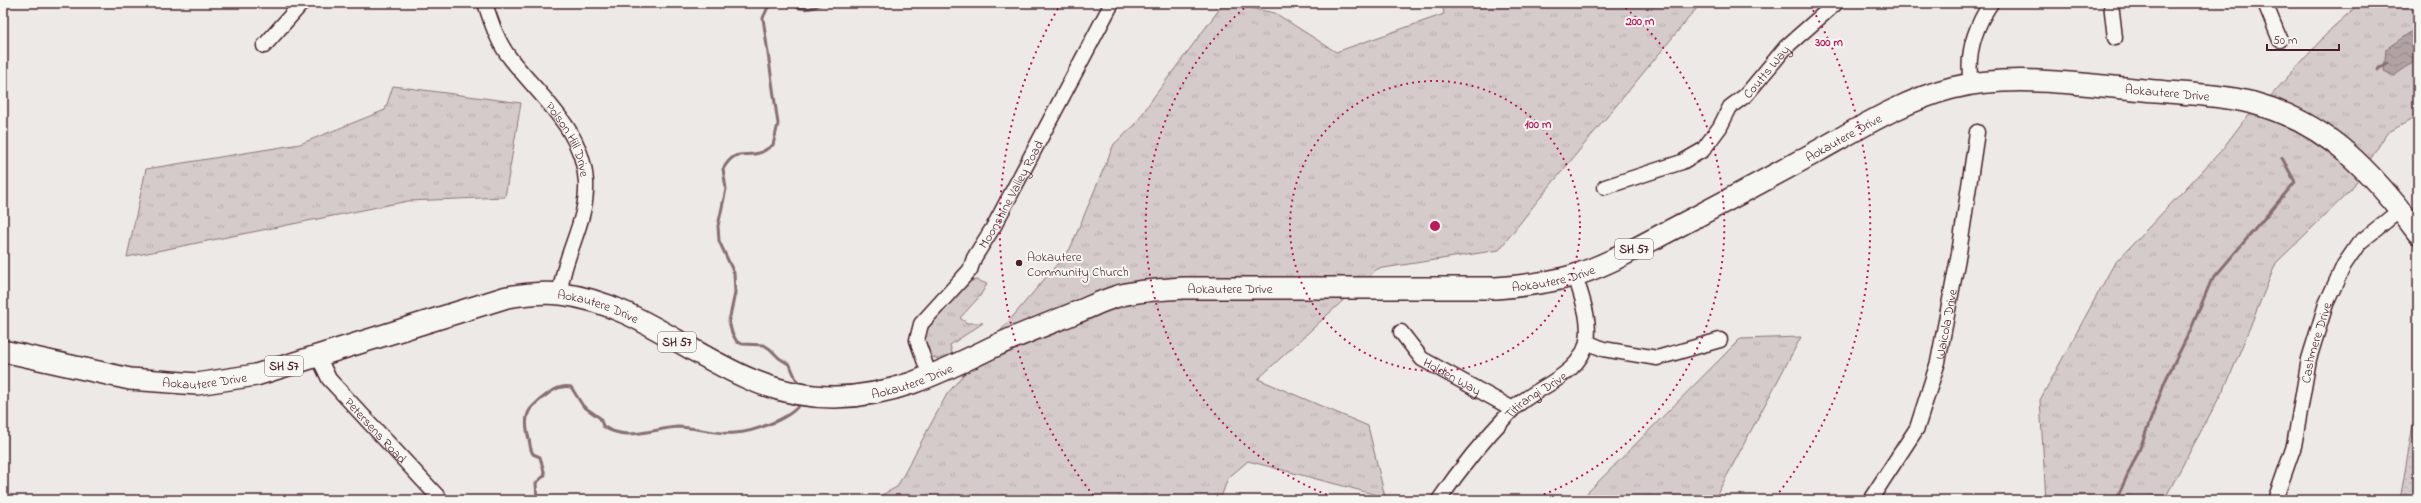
<svg xmlns="http://www.w3.org/2000/svg" width="2421" height="503" font-family="'Indie Flower',sans-serif">
  <style>
    .grass { fill: url(#grass-tufts); stroke: #8f757a }
    .park { fill: url(#park-dots); stroke: #8f757a }
    .water { fill: url(#water-waves); stroke: #886e73 }
    .lines { fill: none; stroke-linecap: round; stroke-linejoin: round }
    .stream { stroke: #886e73; stroke-width: 3 }
    .minor-casing { stroke: #4a1f2b; stroke-width: 17 }
    .highway-casing { stroke: #4a1f2b; stroke-width: 24 }
    .minor { stroke: #f6f6f2; stroke-width: 14 }
    .highway { stroke: #f6f6f2; stroke-width: 21 }
    .ring { fill: none; stroke: #c2185b; stroke-width: 2; stroke-dasharray: 2 4 }
    .poi-dot { fill: #4a1f2b; stroke: #f6f6f2; stroke-width: 1.5 }
    .labels { text-anchor: middle; stroke-width: 4; stroke-linejoin: round; paint-order: stroke }
    .shield { fill: #f6f6f2; stroke: #7e6067; stroke-width: 1 }
    .shield-label { font-size: 12px; font-weight: bold; fill: #4a1f2b }
    .street-label { font-size: 13px; fill: #4a1f2b; stroke: #f6f6f2 }
    .poi-label { font-size: 13px; fill: #4a1f2b; stroke: #f6f6f2; text-anchor: start }
    .centre { fill: #c2185b; stroke: #f6f6f2; stroke-width: 2 }
    .ring-label { font-size: 12px; text-anchor: middle; font-weight: bold; fill: #c2185b; stroke: #f6f6f2; stroke-width: 4; stroke-linejoin: round; paint-order: stroke }
  </style>
  <defs>
    <pattern id="grass-tufts" width="24" height="20" patternUnits="userSpaceOnUse"><rect width="24" height="20" fill="#d4cbca"/><path d="M3 7l-1-3M5 7V3M7 7l1-3M15 17l-1-3M17 17v-4M19 17l1-3" fill="none" stroke="#b8aeae"/></pattern>
    <pattern id="park-dots" width="8" height="8" patternUnits="userSpaceOnUse"><rect width="8" height="8" fill="#d4cbca"/><path d="M2 2h.1M6 6h.1" fill="none" stroke="#b8aeae" stroke-width="1.8" stroke-linecap="round"/></pattern>
    <pattern id="water-waves" width="16" height="10" patternUnits="userSpaceOnUse"><rect width="16" height="10" fill="#b1a2a3"/><path d="M0 5q4-4 8 0t8 0" fill="none" stroke="#928385"/></pattern>
  </defs>
  <rect width="100%" height="100%" fill="#ece9e6"/>
  <filter id="ink" filterUnits="userSpaceOnUse"><feTurbulence type="fractalNoise" baseFrequency=".025" numOctaves="2"/><feDisplacementMap in="SourceGraphic" scale="8" xChannelSelector="R" yChannelSelector="G"/><feConvolveMatrix kernelMatrix="1 2 1 2 8 2 1 2 1" color-interpolation-filters="sRGB"/></filter>
  <g filter="url(#ink)">
    <g class="grass">
      <polygon points="1224,3 1275,13 1336,52 1444,14 1442,3 1701,3 1535,204 1499,250 1377,269 1258,379 1368,426 1385,497 1248,461 1228,478 1220,500 872,500 897,487 947,394 1070,249 1114,144 1135,125 1153,98"/>
      <polygon points="2360,3 2418,3 2418,116 2387,133 2351,190 2276,263 2228,381 2164,500 2046,500 2040,400 2114,264 2220,152 2245,119 2267,100 2331,29"/>
      <polygon points="393,86 521,103 505,197 408,201 127,257 146,169 300,144 385,110"/>
      <path d="M977,280L987,284L980,296L960,318L967,323H983L950,345L953,357C942,361 935,360 925,352L923,334L928,324L967,282Z"/>
      <polygon points="1801,337 1714,500 1580,500 1740,339"/>
    </g>
    <polygon class="park" points="2418,415 2418,500 2400,500 2413,425"/>
    <polygon class="water" points="2418,27 2418,58 2394,76 2384,71 2386,49"/>
    <g class="lines">
      <g class="stream">
        <path d="M781,3L768,7L763,18L778,124L773,145C769,147 766,150 762,152C744,159 737,146 723,169L726,189L718,226L719,241L734,273L735,293L729,321L732,333L737,342L743,344L764,345L770,349L779,358L790,365L796,379L801,386"/>
        <path d="M786,3C800,9 809,12 822,3"/>
        <polyline points="2377,70 2387,63"/>
        <path d="M537,500L536,483L545,475L540,457L533,454C530,449 530,444 529,439C522,414 528,408 549,393C556,388 563,385 571,387L583,406L600,418L603,426C624,442 653,429 677,427C696,427 716,435 735,433C752,432 795,418 801,401"/>
        <polyline points="2116,500 2140,448 2165,381 2191,329 2211,281 2295,182 2282,158"/>
      </g>
      <g class="minor-casing">
        <g id="minor">
          <path id="s1" d="M485,3C491,22 498,43 510,58C540,97 583,129 586,182C588,222 563,255 560,294"/>
          <polyline points="2111,3 2115,38"/>
          <polyline points="2265,3 2280,40"/>
          <polyline points="264,46 302,3"/>
          <path d="M1971,84C1966,55 1975,27 1991,3"/>
          <path id="s2" d="M1605,187L1682,162L1703,150L1720,127L1730,107L1746,95L1786,47L1836,3"/>
          <path id="s3" d="M1401,332L1422,359L1513,409"/>
          <polyline points="1587,342 1603,349 1657,358 1720,340"/>
          <path id="s4" d="M318,356L329,379L441,500"/>
          <path id="s5" d="M930,377L917,340L921,324L970,270L974,258L994,226L1112,3"/>
          <path id="s6" d="M1439,500C1459,470 1487,436 1512,410C1534,387 1580,377 1587,341C1591,319 1581,296 1575,275"/>
          <path id="s7" d="M1870,500L1917,428L1938,362L1959,253L1977,132"/>
          <path id="s8" d="M2275,500L2294,446L2309,359L2326,304L2344,265L2359,243L2400,210"/>
        </g>
      </g>
      <g class="highway-casing">
        <g id="highway">
          <path id="s9" d="M3,351L130,379L197,384L256,375L507,297C525,294 543,292 561,294C661,306 724,398 835,397C896,396 941,372 995,346C1021,334 1048,324 1075,313C1088,308 1101,301 1115,297C1137,290 1160,290 1183,288H1496C1522,286 1547,283 1572,276C1606,266 1638,247 1669,231C1719,205 1769,178 1818,151C1861,127 1905,100 1952,88C2015,72 2092,86 2156,91C2189,94 2221,95 2253,103C2328,123 2373,173 2418,233"/>
        </g>
      </g>
      <use href="#minor" class="minor"/>
      <use href="#highway" class="highway"/>
    </g>
  </g>
  <g class="ring">
    <circle cx="1435" cy="226" r="145"/>
    <path d="M1338 499A290 290 0 0 1 1249 4M1621 4A290 290 0 0 1 1532 499"/>
    <path d="M1097 500A435 435 0 0 1 1060 5M1810 5A435 435 0 0 1 1773 500"/>
  </g>
  <circle class="poi-dot" cx="1019" cy="263" r="4"/>
  <g class="labels">
    <g class="shield">
      <rect x="1615" y="239" width="38" height="20" rx="3"/>
      <rect x="658" y="332" width="38" height="20" rx="3"/>
      <rect x="265" y="356" width="38" height="20" rx="3"/>
    </g>
    <g class="shield-label">
      <text x="1634" y="253">SH 57</text>
      <text x="677" y="346">SH 57</text>
      <text x="284" y="370">SH 57</text>
    </g>
    <g class="street-label">
      <text dy="5" stroke="none"><textPath href="#s2" startOffset="207">Coutts Way</textPath></text>
      <text dy="5" stroke="none"><textPath href="#s9" startOffset="2269">Aokautere Drive</textPath></text>
      <text dy="5" stroke="none"><textPath href="#s9" startOffset="1933">Aokautere Drive</textPath></text>
      <text dy="5" stroke="none"><textPath href="#s1" startOffset="162">Polson Hill Drive</textPath></text>
      <text dy="5" stroke="none"><textPath href="#s5" startOffset="215">Moonshine Valley Road</textPath></text>
      <text dy="5" stroke="none"><textPath href="#s9" startOffset="1609">Aokautere Drive</textPath></text>
      <text dy="5" stroke="none"><textPath href="#s9" startOffset="1285">Aokautere Drive</textPath></text>
      <text dy="5" stroke="none"><textPath href="#s9" startOffset="613">Aokautere Drive</textPath></text>
      <text dy="5" stroke="none"><textPath href="#s7" startOffset="194">Waicola Drive</textPath></text>
      <text dy="5" stroke="none"><textPath href="#s8" startOffset="163">Cashmere Drive</textPath></text>
      <text dy="5" stroke="none"><textPath href="#s3" startOffset="69">Holden Way</textPath></text>
      <text dy="5" stroke="none"><textPath href="#s9" startOffset="205">Aokautere Drive</textPath></text>
      <text dy="5" stroke="none"><textPath href="#s9" startOffset="949">Aokautere Drive</textPath></text>
      <text dy="5" stroke="none"><textPath href="#s6" startOffset="144">Titirangi Drive</textPath></text>
      <text dy="5" stroke="none"><textPath href="#s4" startOffset="95">Petersens Road</textPath></text>
    </g>
    <g class="poi-label">
      <text x="1027" y="261">Aokautere<tspan x="1027" dy="15">Community Church</tspan></text>
    </g>
  </g>
  <circle cx="1435" cy="226" r="6" class="centre"/>
  <g class="ring-label">
    <text x="1640" y="25">200 m</text>
    <text x="1829" y="46">300 m</text>
    <text x="1538" y="128">100 m</text>
  </g>
  <rect width="2421" height="503" fill="none" stroke="#f6f6f2" stroke-width="16"/>
  <rect x="8" y="8" width="2405" height="487" fill="none" stroke="#4a1f2b" stroke-width="1.5" filter="url(#ink)"/>
  <path d="M2267 44v6h72v-6" fill="none" stroke="#4a1f2b" stroke-width="2"/>
  <text x="2273" y="44" font-size="12" fill="#4a1f2b" stroke="#f6f6f2" stroke-width="3" paint-order="stroke">50 m</text>
</svg>
